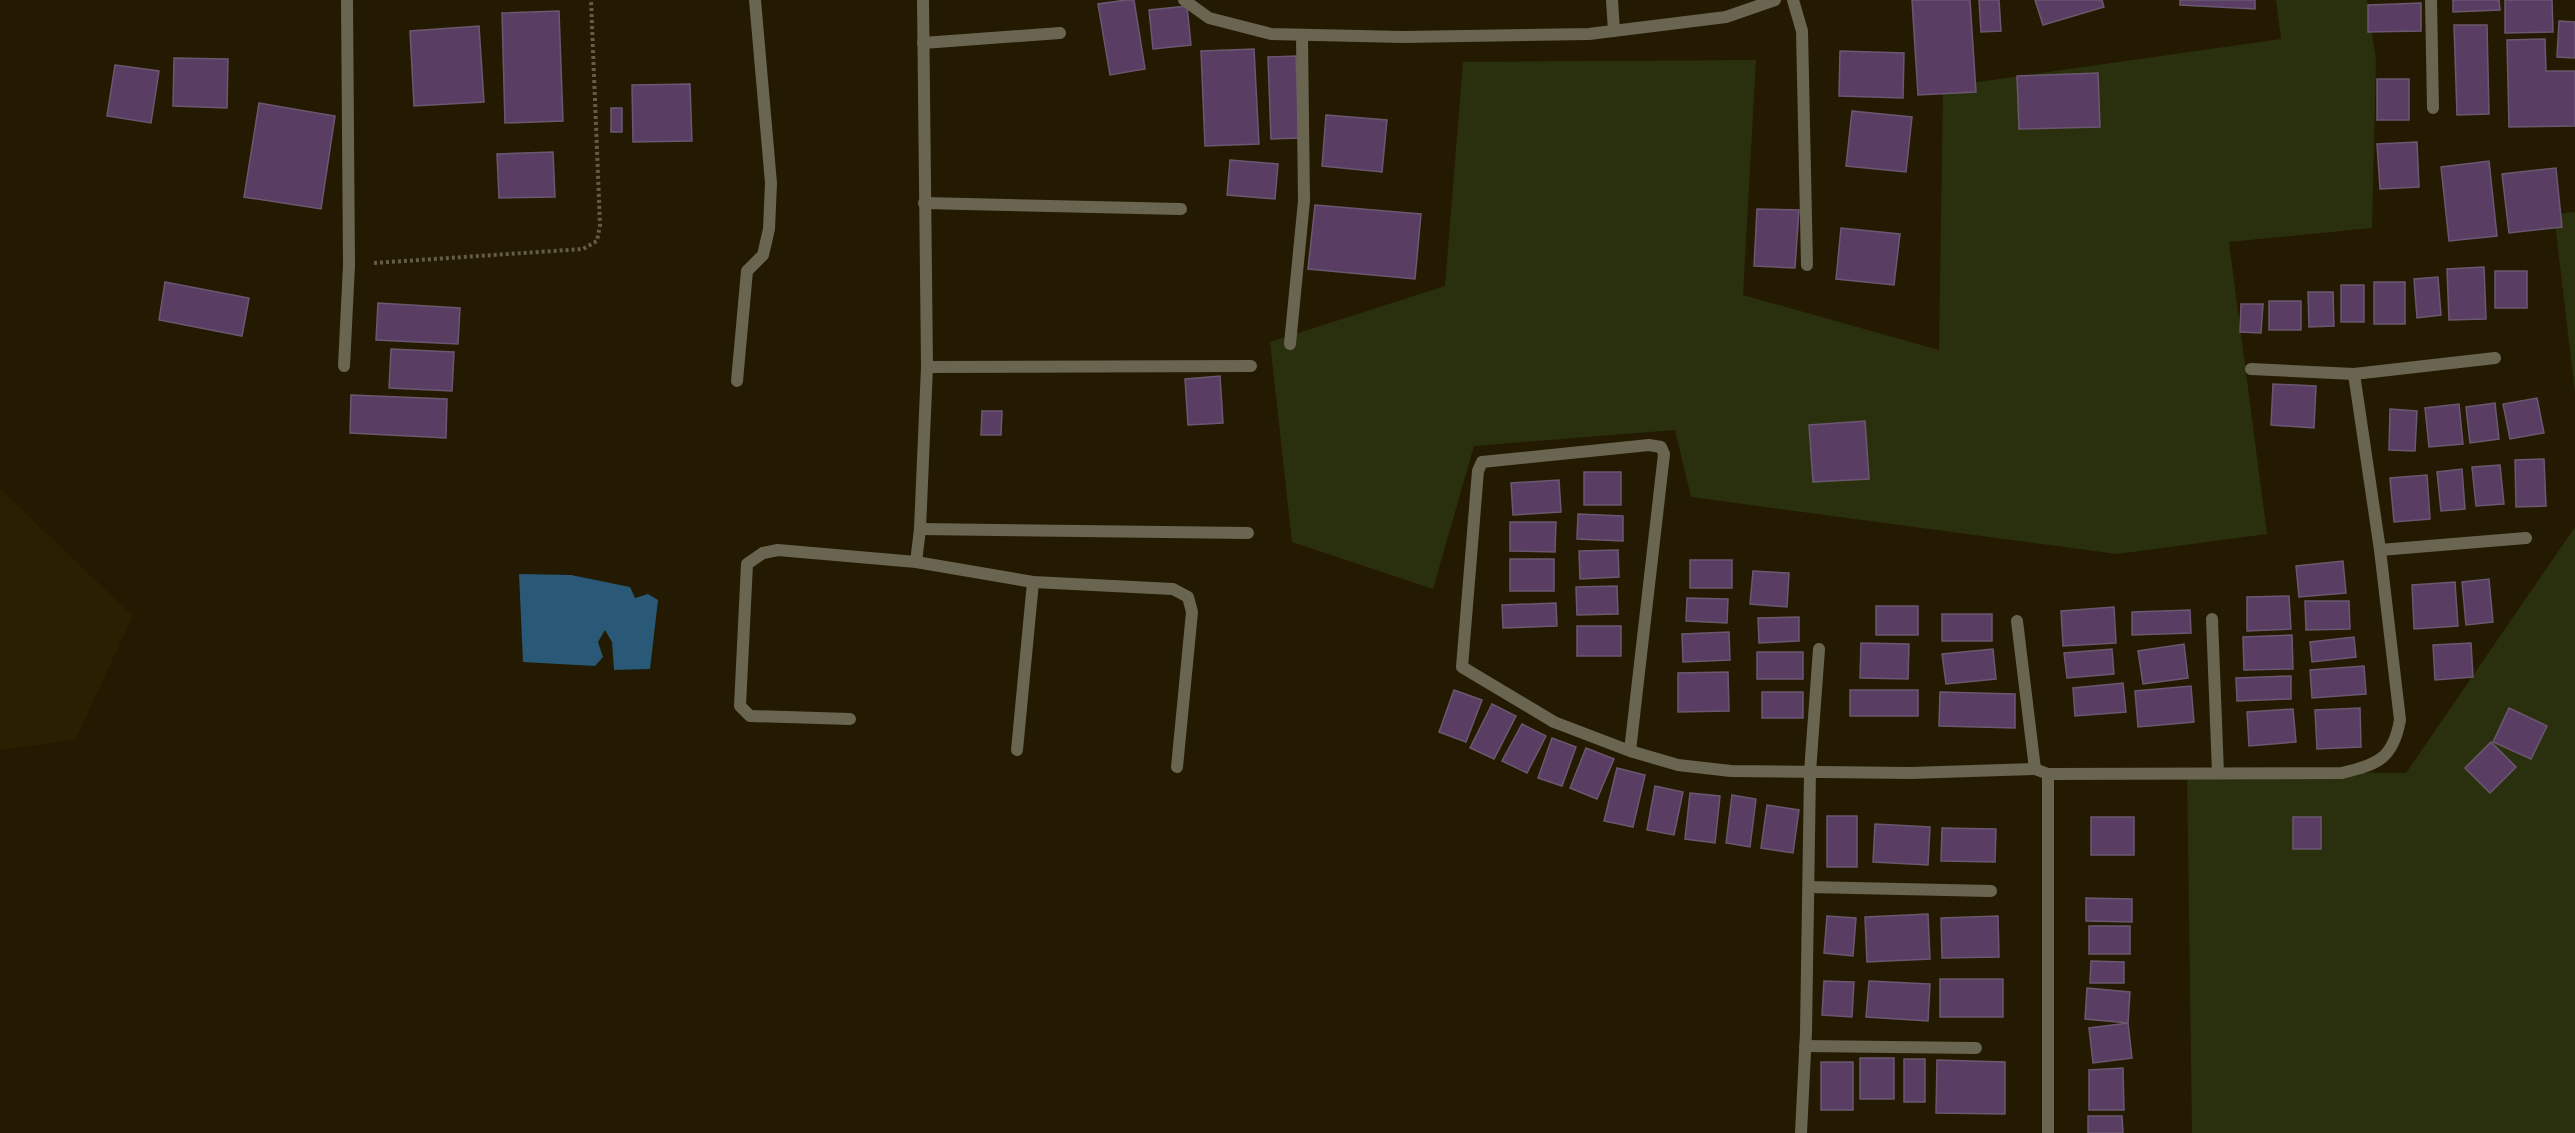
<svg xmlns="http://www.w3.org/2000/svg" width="2575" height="1133" font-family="'Fira Sans',sans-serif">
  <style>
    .built { fill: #2a1f00 }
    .green { fill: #2a300d }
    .water { fill: #295976 }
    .building { fill: #5a3d63; stroke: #6a5870; stroke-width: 1.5 }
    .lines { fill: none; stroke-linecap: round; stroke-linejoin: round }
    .path { stroke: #645c46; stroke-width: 4; stroke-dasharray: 3 3; stroke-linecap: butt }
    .street { stroke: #696550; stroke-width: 12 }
  </style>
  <rect width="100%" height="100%" fill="#231a01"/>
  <path class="built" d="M0,489L133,616L75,740L0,750Z"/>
  <g class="green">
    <path d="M2276,0H2367L2376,60L2372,228L2229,242L2267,534L2117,554L1691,497L1675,430L1474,446L1433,589L1292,542L1270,342L1445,286L1463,62L1756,60L1743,295L1939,350L1943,87L2281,39Z"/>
    <path d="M2575,212V393L2554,214Z"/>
    <path d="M2575,527V1133H2192L2187,771L2406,773Z"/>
  </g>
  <path class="water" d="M519,574L571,575L630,587L635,598L648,594L658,600L650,669L614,670L612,642L605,630L598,642L603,657L595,666L523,662Z"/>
  <g class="building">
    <path d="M1126,0H1134L1145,69L1110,75L1098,4Z"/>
    <path d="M1912,0H1970L1976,92L1918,95Z"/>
    <path d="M1979,0H1999L2001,31L1981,32Z"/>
    <path d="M2035,0H2102L2104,7L2043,25Z"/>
    <path d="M2180,0H2255V9L2180,5Z"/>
    <path d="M2453,0H2499L2500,10L2453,12Z"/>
    <path d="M2505,0H2552L2553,32L2505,33Z"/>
    <path d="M2421,3V31L2368,32V5Z"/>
    <path d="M1187,6L1191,45L1153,49L1149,10Z"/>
    <path d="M559,11L563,121L505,123L502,13Z"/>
    <path d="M2559,21L2575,22V58L2557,57Z"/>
    <path d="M2454,25H2487L2489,114L2457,115Z"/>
    <path d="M479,26L484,102L414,106L410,31Z"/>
    <path d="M2545,39L2546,71H2575V126L2509,127L2507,40Z"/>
    <path d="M1254,49L1259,144L1205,146L1201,51Z"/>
    <path d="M1840,51L1904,53L1903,98L1839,96Z"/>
    <path d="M1296,56L1299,138L1271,139L1268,57Z"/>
    <path d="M174,58L228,59L227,108L173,106Z"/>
    <path d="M115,65L159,71L151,123L107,116Z"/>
    <path d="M2098,73L2100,127L2019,129L2017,76Z"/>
    <rect x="2377" y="79" width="32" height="41"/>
    <path d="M690,84L692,141L633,142L632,85Z"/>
    <path d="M259,103L335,116L321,209L244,197Z"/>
    <rect x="611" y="108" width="11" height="24"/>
    <path d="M1852,111L1912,117L1906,172L1846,166Z"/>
    <path d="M1326,115L1387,120L1382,172L1322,166Z"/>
    <path d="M2417,142L2419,187L2380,189L2377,144Z"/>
    <path d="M553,152L555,197L499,198L497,154Z"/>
    <path d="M1230,160L1278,164L1275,199L1227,195Z"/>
    <path d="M2489,161L2497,236L2449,241L2441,167Z"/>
    <path d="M2556,168L2562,227L2509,233L2502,174Z"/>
    <path d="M1315,205L1421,214L1415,279L1308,269Z"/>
    <path d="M1757,209L1799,210L1795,268L1754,266Z"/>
    <path d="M1841,228L1900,234L1894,285L1836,279Z"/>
    <path d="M2484,267L2486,319L2449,320L2447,269Z"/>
    <rect x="2495" y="271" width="32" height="37"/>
    <path d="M2438,277L2441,315L2417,318L2414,279Z"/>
    <path d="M165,282L249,298L242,336L159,320Z"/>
    <rect x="2374" y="282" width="31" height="42"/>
    <rect x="2341" y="285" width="23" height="37"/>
    <path d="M2308,292H2333L2334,326L2309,327Z"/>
    <rect x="2269" y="301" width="32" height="29"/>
    <path d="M378,303L460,308L458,344L376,340Z"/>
    <path d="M2241,304H2263L2261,333L2240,332Z"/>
    <path d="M391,349L454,352L452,391L389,388Z"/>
    <path d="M1220,376L1223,423L1188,425L1185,379Z"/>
    <path d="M2273,384L2316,386L2314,428L2271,425Z"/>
    <path d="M351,395L447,399L446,438L350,433Z"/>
    <path d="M2537,398L2544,433L2510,439L2503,404Z"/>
    <path d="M2495,403L2499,439L2470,443L2466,407Z"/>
    <path d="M2459,404L2463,444L2429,447L2425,408Z"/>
    <path d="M2390,409L2417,411L2415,451L2389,450Z"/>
    <path d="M982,411H1002L1001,435H981Z"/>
    <path d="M1865,421L1869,479L1813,482L1809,425Z"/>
    <path d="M2544,459L2546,506L2516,507L2515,460Z"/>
    <path d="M2500,465L2504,504L2476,506L2472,467Z"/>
    <path d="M2462,469L2465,509L2441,511L2437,472Z"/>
    <rect x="1584" y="472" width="37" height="33"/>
    <path d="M2427,475L2430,519L2394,522L2390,478Z"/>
    <path d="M1559,480L1561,512L1513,515L1511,483Z"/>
    <path d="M1578,514L1623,516V541L1577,539Z"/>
    <path d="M1510,522H1556L1555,552L1510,551Z"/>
    <path d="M1618,550L1619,577L1580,579L1579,551Z"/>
    <rect x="1510" y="559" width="44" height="32"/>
    <rect x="1690" y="560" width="42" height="28"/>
    <path d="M2343,561L2346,593L2299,597L2296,566Z"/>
    <path d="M1753,571L1789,573L1787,607L1750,604Z"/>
    <path d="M2489,579L2493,622L2466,625L2462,582Z"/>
    <path d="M2455,582L2458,626L2414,629L2412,585Z"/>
    <path d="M1617,586L1618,614L1577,615L1576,587Z"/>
    <path d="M2289,596L2291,629L2247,631V597Z"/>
    <path d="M1687,598L1728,599L1727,623L1686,621Z"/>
    <path d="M2305,601H2349L2350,629L2306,630Z"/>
    <path d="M1556,603L1557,626L1503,628L1502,605Z"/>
    <rect x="1876" y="606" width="42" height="29"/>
    <path d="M2114,607L2116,643L2063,646L2061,611Z"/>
    <path d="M2190,610L2191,633L2132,635V612Z"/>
    <rect x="1942" y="614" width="50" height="27"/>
    <path d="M1799,617V641L1759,643L1758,618Z"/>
    <rect x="1577" y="626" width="44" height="30"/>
    <path d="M1729,632L1730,660L1683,662L1682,634Z"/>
    <path d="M2292,635L2293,669L2244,670L2243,637Z"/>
    <path d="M2354,637L2356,657L2312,662L2310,642Z"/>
    <path d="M1861,643L1909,644L1908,679L1860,678Z"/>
    <path d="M2471,643L2473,677L2435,680L2433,645Z"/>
    <path d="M2184,644L2188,678L2143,684L2138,651Z"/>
    <path d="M1993,649L1996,679L1946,684L1942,654Z"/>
    <path d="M2112,649L2114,674L2067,678L2064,653Z"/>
    <rect x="1757" y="652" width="46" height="27"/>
    <path d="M2364,666L2366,694L2312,698L2310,670Z"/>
    <path d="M1728,672L1729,711L1678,712V673Z"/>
    <path d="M2291,676V699L2237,701L2236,678Z"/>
    <path d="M2123,683L2126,712L2075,716L2073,688Z"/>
    <path d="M2191,686L2194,722L2138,727L2135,691Z"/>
    <path d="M1454,690L1482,700L1466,742L1439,732Z"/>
    <rect x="1850" y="690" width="68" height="26"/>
    <rect x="1762" y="692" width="41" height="26"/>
    <path d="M1940,692L2015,694V728L1939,726Z"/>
    <path d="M1492,704L1516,716L1494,759L1470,748Z"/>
    <path d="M2360,708L2361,747L2317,749L2315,710Z"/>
    <path d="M2509,708L2547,726L2531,759L2493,742Z"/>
    <path d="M2293,709L2296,742L2249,746L2247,712Z"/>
    <path d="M1522,724L1546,736L1527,773L1502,761Z"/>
    <path d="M1552,738L1576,747L1562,786L1538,778Z"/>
    <path d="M2491,742L2516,767L2490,793L2465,768Z"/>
    <path d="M1586,748L1614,759L1597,799L1570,788Z"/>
    <path d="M1617,768L1645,775L1633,827L1604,821Z"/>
    <path d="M1655,786L1683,792L1674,835L1647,830Z"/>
    <path d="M1690,793L1720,796L1715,843L1685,839Z"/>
    <path d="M1732,795L1756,799L1750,847L1726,843Z"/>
    <path d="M1767,805L1799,810L1793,853L1761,848Z"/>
    <rect x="1827" y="816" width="30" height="51"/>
    <rect x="2091" y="817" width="43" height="38"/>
    <rect x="2293" y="817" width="28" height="32"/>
    <path d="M1875,824L1930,827L1928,865L1873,862Z"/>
    <path d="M1942,828L1996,829L1995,862L1941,861Z"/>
    <path d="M2086,898L2132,899V922L2086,921Z"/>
    <path d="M1928,914L1930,959L1867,962L1865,917Z"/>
    <path d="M1827,916L1856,918L1853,956L1824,953Z"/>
    <path d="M1998,916L1999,957L1942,958L1941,918Z"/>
    <rect x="2089" y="926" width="41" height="28"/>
    <path d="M2091,961L2124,962V983H2090Z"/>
    <rect x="1940" y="979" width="63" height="38"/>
    <path d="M1824,981L1854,982L1852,1017L1822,1015Z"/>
    <path d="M1869,981L1930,984L1928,1021L1866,1017Z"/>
    <path d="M2087,988L2130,992L2128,1023L2085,1019Z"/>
    <path d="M2128,1023L2132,1058L2093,1063L2089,1028Z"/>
    <rect x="1860" y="1058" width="34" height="41"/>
    <rect x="1904" y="1059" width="21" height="43"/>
    <path d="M1937,1060L2005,1062V1114L1936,1113Z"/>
    <rect x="1821" y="1062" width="32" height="48"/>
    <path d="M2123,1068L2124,1110H2089V1070Z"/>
    <path d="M2088,1116H2122L2123,1133H2088Z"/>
  </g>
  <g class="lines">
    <path class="path" d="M374,263L583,249L597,241L600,225L591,0"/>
    <g class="street">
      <path d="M923,0L927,367L920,529L916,562L1033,582L1173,589L1188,597L1192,612L1177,767"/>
      <path d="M1184,0L1209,18L1271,34L1403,37L1589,34L1726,17L1775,0"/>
      <path d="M1612,0L1614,31"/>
      <path d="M1793,0L1802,31L1807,265"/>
      <path d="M2431,0L2433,108"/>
      <path d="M923,43L1060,33"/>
      <path d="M924,203L1181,209"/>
      <path d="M1290,344L1304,201L1302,36"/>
      <path d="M344,366L349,265L347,0"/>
      <path d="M927,367L1251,366"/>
      <path d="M2251,369L2354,374"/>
      <path d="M737,381L747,271L763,255L769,229L771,183L755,0"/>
      <path d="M920,529L1248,533"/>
      <path d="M2380,550L2526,538"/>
      <path d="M2212,619L2218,773"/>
      <path d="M2017,621L2035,769"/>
      <path d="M850,719L750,716L740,706L747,564L763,553L778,550L916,562"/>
      <path d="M1017,750L1033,582"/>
      <path d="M1630,751L1664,454L1661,447L1649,445L1482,462L1478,471L1462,667L1554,722L1630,751L1678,765L1731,771L1910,773L2035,769L2048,774"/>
      <path d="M1809,887L1991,891"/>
      <path d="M1805,1046L1976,1048"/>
      <path d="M1801,1133L1806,1032L1810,772L1819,649"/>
      <path d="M2048,1133V774L2342,773C2378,764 2393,759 2400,720L2380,550L2354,374L2495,358"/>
    </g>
  </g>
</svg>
